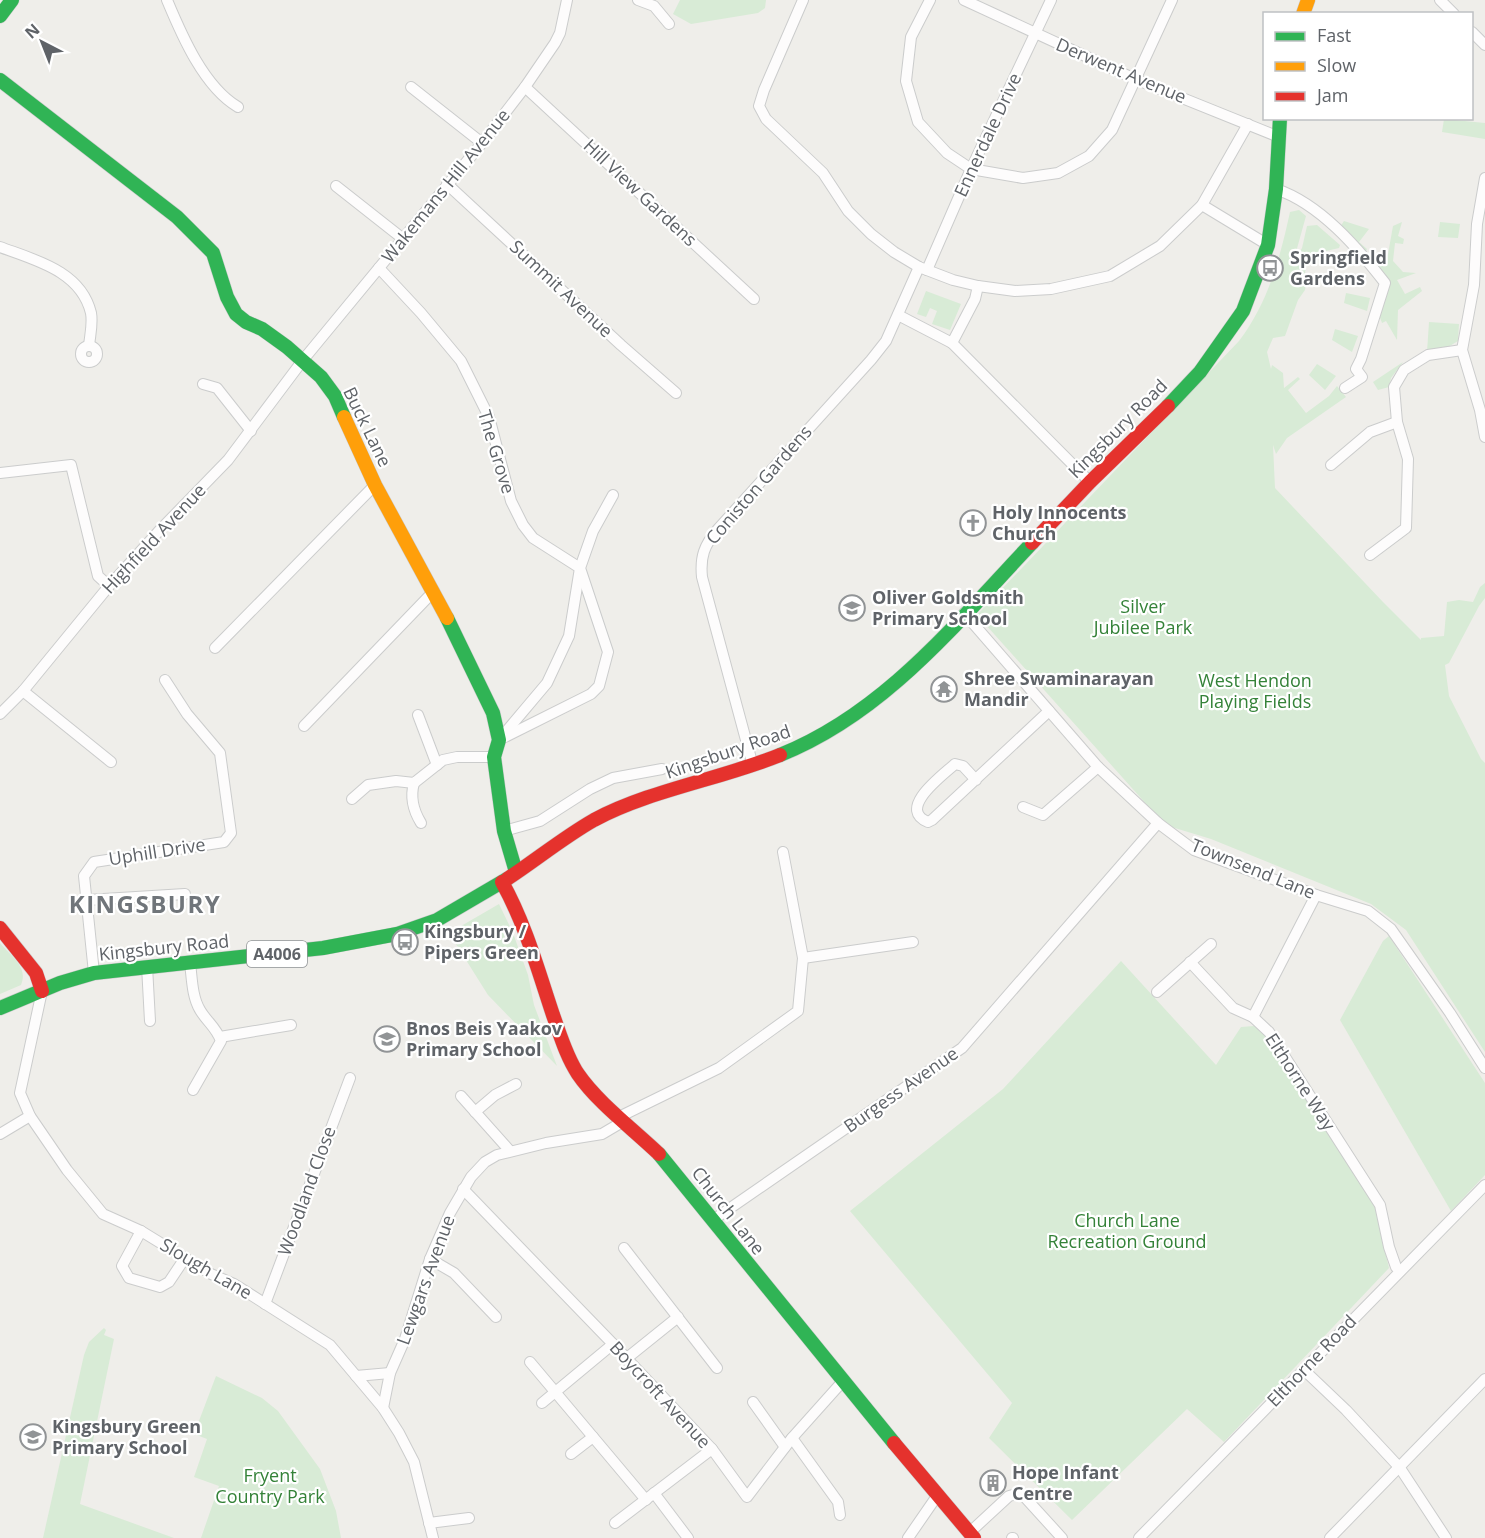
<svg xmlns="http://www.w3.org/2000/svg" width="1485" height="1538" font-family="'Open Sans',sans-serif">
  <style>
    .green { fill: #d8ebd6 }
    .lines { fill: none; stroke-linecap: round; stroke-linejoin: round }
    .street-casing { stroke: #cbcccc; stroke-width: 12 }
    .fast-casing { stroke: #cacacb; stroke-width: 15 }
    .slow-casing { stroke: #cacacb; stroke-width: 15 }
    .jam-casing { stroke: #cacacb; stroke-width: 15 }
    .street { stroke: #fdfcfc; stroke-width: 10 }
    .fast { stroke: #30b455; stroke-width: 14 }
    .slow { stroke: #ff9f0a; stroke-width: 14 }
    .jam { stroke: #e5322d; stroke-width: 14 }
    .labels { text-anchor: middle; stroke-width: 4.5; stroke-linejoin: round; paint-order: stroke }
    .shield { fill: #fff; stroke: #8f9295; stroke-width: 1.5 }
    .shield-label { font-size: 16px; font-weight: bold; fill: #5f6368 }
    .street-label { font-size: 18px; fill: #5f6368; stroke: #fff }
    .poi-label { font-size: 18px; font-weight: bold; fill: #5f6368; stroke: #fff; text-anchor: start }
    .park-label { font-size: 18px; fill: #348238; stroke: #fff }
    .district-label { font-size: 24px; font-weight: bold; letter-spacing: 1.5px; fill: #70757a; stroke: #fff }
  </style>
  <rect width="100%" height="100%" fill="#efeeea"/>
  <g class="green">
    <path d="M680,0H766L765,8L758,13L691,24L673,14Z"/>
    <path d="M1444,119L1485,123V139L1442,132Z"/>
    <path d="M1299,210L1306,216L1293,263L1302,248L1307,226L1317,225L1340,245L1339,248L1309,255L1305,272L1307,278L1305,290L1298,300L1285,336L1273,338L1267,352L1271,369L1272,365L1283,373L1284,388L1298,377L1300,379L1288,390L1306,413L1329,396L1337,386L1346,397L1287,438L1276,454L1273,445L1275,488L1383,602L1421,640V638L1444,636L1447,602L1459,600L1473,602L1480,587L1485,583V598L1479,606L1449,663L1445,665L1449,696L1481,759L1485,763V1052L1406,930L1371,904L1211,839L1165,825L977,615L1239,341C1268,303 1280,258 1290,212Z"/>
    <path d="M1344,221L1369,229L1359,242L1367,249L1365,253L1340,227Z"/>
    <path d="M1402,222L1398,236L1404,239L1403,244L1395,243L1393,261L1403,272L1416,273L1397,280L1405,294L1420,287L1422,291L1398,310L1397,340L1386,321L1382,323L1379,315L1390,280L1370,259L1373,254L1383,261L1388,254L1393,226Z"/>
    <path d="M1440,222L1460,224L1458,238L1438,237Z"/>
    <path d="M926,291L961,304L950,330L932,324L937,311L930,308L926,317L917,314Z"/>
    <path d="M1346,293L1370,298L1367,311L1344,303Z"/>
    <path d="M1429,322L1459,324L1458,341L1448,347L1427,352Z"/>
    <path d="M1335,329L1358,336L1352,352L1332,340Z"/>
    <path d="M1403,362L1391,378L1389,387L1378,390L1373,382Z"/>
    <path d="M1317,364L1336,376L1325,390L1309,375Z"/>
    <path d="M499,904L513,933L528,975L534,1005L557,1066L488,995L449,933Z"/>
    <path d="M1389,936L1485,1083V1175L1451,1211L1340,1020L1383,941Z"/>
    <path d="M0,943C11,956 29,968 21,985L0,994Z"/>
    <path d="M1121,961L1216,1065L1241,1027L1254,1026L1264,1032L1374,1203L1389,1268L1224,1442L1187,1409L1072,1520L989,1438L1012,1403L850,1211L1003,1089Z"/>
    <path d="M104,1328L106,1330L104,1335L114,1339L80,1504L174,1538H43L84,1355L89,1342Z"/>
    <path d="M216,1376L262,1398L278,1411L320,1469L336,1511L341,1538H201L219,1486L194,1477L207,1439L194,1434Z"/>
  </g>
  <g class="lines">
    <g class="street-casing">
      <g id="street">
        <path d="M167,0C182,36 204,87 238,107"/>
        <path d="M638,0L654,6L669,24"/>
        <path d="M803,0L764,90L759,106L766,119L823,173L848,211L871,234L894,252L919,267L953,280L978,286L1015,291L1051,289L1110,276L1160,246L1202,205L1248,124"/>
        <path d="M930,0L911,37L906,81L918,122L947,153L971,169L1023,178L1058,173L1089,156L1112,130L1172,0"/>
        <path d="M964,0L1135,79L1279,137"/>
        <path d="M1440,0L1454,14"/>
        <path d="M1472,32L1485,45"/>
        <path d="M411,87L482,143"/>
        <path d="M525,87L754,299"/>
        <path d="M1485,178L1477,224L1474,285L1462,350L1480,410L1485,437"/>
        <path d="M447,184L621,345L676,393"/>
        <path d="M336,186L402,238"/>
        <path d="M1276,189C1320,204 1357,247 1385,283L1361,359L1356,369L1362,377L1345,388"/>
        <path d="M1202,205L1268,245"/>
        <path d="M0,247C35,260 81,271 91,313C93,324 90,335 89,346"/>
        <path d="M379,268L421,313L461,361L489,417L511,501L523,525L533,538L580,568L569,636L547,683L499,740"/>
        <path d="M927,270L971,169L1051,0"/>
        <path d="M898,315L952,343L1090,482"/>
        <path d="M952,343L975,299L978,286"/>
        <circle cx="89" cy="354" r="8"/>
        <path d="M203,384L217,388L251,431"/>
        <path d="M1331,465L1370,432L1397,422"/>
        <path d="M0,473L71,465L98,576L109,586"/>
        <path d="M1370,555L1406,528L1408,459L1397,422L1394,387L1404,370L1428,355L1462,350"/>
        <path d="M964,613L1098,767L1158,823L1194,850L1316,895L1368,911L1391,929L1450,1013L1485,1068"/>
        <path d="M215,648L375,485"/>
        <path d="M23,691L111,762"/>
        <path d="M0,714L23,691L109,586L158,532L228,460L303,360L482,143L525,87L555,43L560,33L567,0"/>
        <path d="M418,715L437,765"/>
        <path d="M304,726L434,591"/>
        <path d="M505,737L591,694L599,686L608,652L580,568L593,531L613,495"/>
        <path d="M753,766L702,577C700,557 704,545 718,529L871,360L886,341L919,267"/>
        <path d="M976,780L963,766L955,764C943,775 896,809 928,822L932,820L1049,711"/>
        <path d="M414,783C410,797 413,810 421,823"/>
        <path d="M352,799L368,785L396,781L414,783L443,760L457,757H494"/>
        <path d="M1023,807L1043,815L1098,767"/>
        <path d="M504,831L540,821L590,789L613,778L662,769"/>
        <path d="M1316,895L1253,1017L1269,1032L1380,1205L1389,1247L1396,1267L1400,1271"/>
        <path d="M87,900L185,894"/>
        <path d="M803,958L913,942"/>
        <path d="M1190,962L1233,1008L1253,1017"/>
        <path d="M190,963C192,978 192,997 200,1010C207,1022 216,1027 221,1041L193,1090"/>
        <path d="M147,966L150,1021"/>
        <path d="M94,973L84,876L94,862L224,842L231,833L220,753L187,714L165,680"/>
        <path d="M42,991L20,1093L30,1116L67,1170L103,1214L141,1231L211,1274L234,1284L330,1345L383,1408L399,1433L414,1462L433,1538"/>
        <path d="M1157,992L1211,944"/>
        <path d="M220,1037L291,1025"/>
        <path d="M461,1096L510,1151"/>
        <path d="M475,1112L495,1095L516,1084"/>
        <path d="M619,1117L719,1068L798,1011L803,958L783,852"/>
        <path d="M0,1134L30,1116"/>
        <path d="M463,1189L613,1344L712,1449L747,1497L792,1438L843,1381"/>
        <path d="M713,1220L962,1048L1158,823"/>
        <path d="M141,1231L122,1266L129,1278L160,1287L169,1282L185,1258"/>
        <path d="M624,1248L717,1368"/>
        <path d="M430,1259L454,1273L496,1317"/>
        <path d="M265,1304L350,1078"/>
        <path d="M627,1358L678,1317"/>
        <path d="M530,1362L646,1500"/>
        <path d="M1304,1370L1346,1410L1400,1468L1446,1538"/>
        <path d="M356,1376L390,1373"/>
        <path d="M753,1402L785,1447"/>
        <path d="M542,1403L613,1344"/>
        <path d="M383,1408L390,1373L405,1339L430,1259L450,1213L471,1177L485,1162L497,1155L546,1143L602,1134L624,1121"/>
        <path d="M792,1438L838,1502L840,1515"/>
        <path d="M571,1454L593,1437"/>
        <path d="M654,1493L688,1538"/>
        <path d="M429,1523L469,1518"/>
        <path d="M615,1523L712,1449"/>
        <path d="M969,1533L1009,1496L1021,1493L1062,1538"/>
        <path d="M908,1538L937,1496"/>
        <path d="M1012,1538H1013"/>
        <path d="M1139,1538L1485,1185"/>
        <path d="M1330,1538L1485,1379"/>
      </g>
    </g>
    <g class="fast-casing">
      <g id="fast">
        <path d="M0,16L12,0"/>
        <path d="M0,80L177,217L213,253L227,297L236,314L246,322L262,329L287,347L321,377L335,396L344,417"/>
        <path d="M1168,406L1200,372L1243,311L1268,245L1276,189L1280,118"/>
        <path d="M447,618L493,713L499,740L494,757L504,831L516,872"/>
        <path d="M780,755C885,713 956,623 1032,543"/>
        <path d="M0,1008L60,983L94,973L323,948L397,934L437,920L507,879"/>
        <path d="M659,1154L894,1443"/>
      </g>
    </g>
    <g class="slow-casing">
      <g id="slow">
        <path d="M1303,14L1308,0"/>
        <path d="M344,417L375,485L447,618"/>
      </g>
    </g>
    <g class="jam-casing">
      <g id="jam">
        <path d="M1032,543L1090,482L1168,406"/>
        <path d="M507,879C536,860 564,837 594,820C650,790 721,779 780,755"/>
        <path d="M502,882C525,923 538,970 553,1015C560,1034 566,1056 578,1074C597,1102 634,1130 659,1154"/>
        <path d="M0,928L36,973L42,991"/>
        <path d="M894,1443L974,1538"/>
      </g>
    </g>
    <use href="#street" class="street"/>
    <use href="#fast" class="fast"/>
    <use href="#slow" class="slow"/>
    <use href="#jam" class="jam"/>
  </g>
  <defs>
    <g id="bus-ring" transform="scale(1.35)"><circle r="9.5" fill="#fff" stroke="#919496" stroke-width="1.5"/><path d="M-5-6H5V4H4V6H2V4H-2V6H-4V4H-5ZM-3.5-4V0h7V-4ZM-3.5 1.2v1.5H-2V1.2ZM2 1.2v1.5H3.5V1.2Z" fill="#919496"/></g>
    <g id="church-ring" transform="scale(1.35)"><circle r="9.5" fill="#fff" stroke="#919496" stroke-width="1.5"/><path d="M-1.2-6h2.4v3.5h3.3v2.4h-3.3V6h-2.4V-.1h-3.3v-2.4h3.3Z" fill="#919496"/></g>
    <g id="school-ring" transform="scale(1.35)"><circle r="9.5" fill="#fff" stroke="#919496" stroke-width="1.5"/><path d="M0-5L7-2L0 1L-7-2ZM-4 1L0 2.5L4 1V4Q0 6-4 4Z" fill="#919496"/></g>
    <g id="temple-ring" transform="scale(1.35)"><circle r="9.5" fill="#fff" stroke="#919496" stroke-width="1.5"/><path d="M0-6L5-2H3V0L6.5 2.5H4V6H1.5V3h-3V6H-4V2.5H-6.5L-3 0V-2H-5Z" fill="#919496"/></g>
    <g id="building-ring" transform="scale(1.35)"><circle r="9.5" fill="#fff" stroke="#919496" stroke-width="1.5"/><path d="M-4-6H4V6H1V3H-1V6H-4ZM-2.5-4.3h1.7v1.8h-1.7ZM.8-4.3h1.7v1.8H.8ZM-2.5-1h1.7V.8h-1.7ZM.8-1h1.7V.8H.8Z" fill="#919496"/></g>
  </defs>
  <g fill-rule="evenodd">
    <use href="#bus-ring" x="1270" y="268"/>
    <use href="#church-ring" x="973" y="523"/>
    <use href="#school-ring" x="852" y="608"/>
    <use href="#temple-ring" x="944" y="689"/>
    <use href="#bus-ring" x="405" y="942"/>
    <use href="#school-ring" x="387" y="1039"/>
    <use href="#school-ring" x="33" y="1437"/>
    <use href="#building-ring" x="993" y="1483"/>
  </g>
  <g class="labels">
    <rect class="shield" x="247" y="941" width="60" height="26" rx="4.5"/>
    <g class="shield-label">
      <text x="277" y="960">A4006</text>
    </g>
    <g class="street-label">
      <text transform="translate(1121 71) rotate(23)" y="6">Derwent Avenue</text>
      <text transform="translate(988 135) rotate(-65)" y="6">Ennerdale Drive</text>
      <text transform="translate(446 186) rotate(-51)" y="6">Wakemans Hill Avenue</text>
      <text transform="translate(640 193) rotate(43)" y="6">Hill View Gardens</text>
      <text transform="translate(561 289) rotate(43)" y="6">Summit Avenue</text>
      <text transform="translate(367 427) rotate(64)" y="6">Buck Lane</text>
      <text transform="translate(1118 429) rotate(-45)" y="6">Kingsbury Road</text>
      <text transform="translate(496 452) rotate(73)" y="6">The Grove</text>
      <text transform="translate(759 485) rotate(-49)" y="6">Coniston Gardens</text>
      <text transform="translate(154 539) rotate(-47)" y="6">Highfield Avenue</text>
      <text transform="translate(728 752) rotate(-19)" y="6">Kingsbury Road</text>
      <text transform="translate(157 852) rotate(-9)" y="6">Uphill Drive</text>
      <text transform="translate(1253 869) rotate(22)" y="6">Townsend Lane</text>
      <text transform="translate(164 948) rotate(-6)" y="6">Kingsbury Road</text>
      <text transform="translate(1300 1082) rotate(57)" y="6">Elthorne Way</text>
      <text transform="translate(901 1090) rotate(-35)" y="6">Burgess Avenue</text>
      <text transform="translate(307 1191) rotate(-70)" y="6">Woodland Close</text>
      <text transform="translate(728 1211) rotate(52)" y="6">Church Lane</text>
      <text transform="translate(206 1269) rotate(30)" y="6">Slough Lane</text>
      <text transform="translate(426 1280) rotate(-70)" y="6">Lewgars Avenue</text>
      <text transform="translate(1312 1361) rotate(-46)" y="6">Elthorne Road</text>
      <text transform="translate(660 1395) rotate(47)" y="6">Boycroft Avenue</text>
    </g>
    <g class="poi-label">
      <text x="1290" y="264">Springfield<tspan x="1290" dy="21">Gardens</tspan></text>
      <text x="992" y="519">Holy Innocents<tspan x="992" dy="21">Church</tspan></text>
      <text x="872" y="604">Oliver Goldsmith<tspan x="872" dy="21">Primary School</tspan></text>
      <text x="964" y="685">Shree Swaminarayan<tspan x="964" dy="21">Mandir</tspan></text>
      <text x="424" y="938">Kingsbury /<tspan x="424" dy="21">Pipers Green</tspan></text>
      <text x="406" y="1035">Bnos Beis Yaakov<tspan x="406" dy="21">Primary School</tspan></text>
      <text x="52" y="1433">Kingsbury Green<tspan x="52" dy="21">Primary School</tspan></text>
      <text x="1012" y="1479">Hope Infant<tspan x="1012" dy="21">Centre</tspan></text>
    </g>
    <g class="park-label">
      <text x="1143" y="613">Silver<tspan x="1143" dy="21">Jubilee Park</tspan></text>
      <text x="1255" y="687">West Hendon<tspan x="1255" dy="21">Playing Fields</tspan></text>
      <text x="1127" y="1227">Church Lane<tspan x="1127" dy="21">Recreation Ground</tspan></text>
      <text x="270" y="1482">Fryent<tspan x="270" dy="21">Country Park</tspan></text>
    </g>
    <g class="district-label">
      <text x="145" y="913">KINGSBURY</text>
    </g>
  </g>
  <rect x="1263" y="12" width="210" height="108" fill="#ffffff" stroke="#bfc1c3" stroke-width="1.5"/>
  <rect x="1275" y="32" width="30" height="9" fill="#30b455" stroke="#bfc1c3" stroke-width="1.5"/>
  <text x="1317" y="42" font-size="18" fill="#5f6368">Fast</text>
  <rect x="1275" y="62" width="30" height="9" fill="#ff9f0a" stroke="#bfc1c3" stroke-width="1.5"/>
  <text x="1317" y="72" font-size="18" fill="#5f6368">Slow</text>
  <rect x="1275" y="92" width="30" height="9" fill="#e5322d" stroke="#bfc1c3" stroke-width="1.5"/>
  <text x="1317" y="102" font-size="18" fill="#5f6368">Jam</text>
  <g transform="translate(42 42) rotate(318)" stroke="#ffffff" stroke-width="4.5" paint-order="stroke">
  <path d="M0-4.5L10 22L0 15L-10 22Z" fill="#5f6368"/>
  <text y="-9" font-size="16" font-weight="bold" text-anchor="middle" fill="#5f6368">N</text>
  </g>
</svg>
